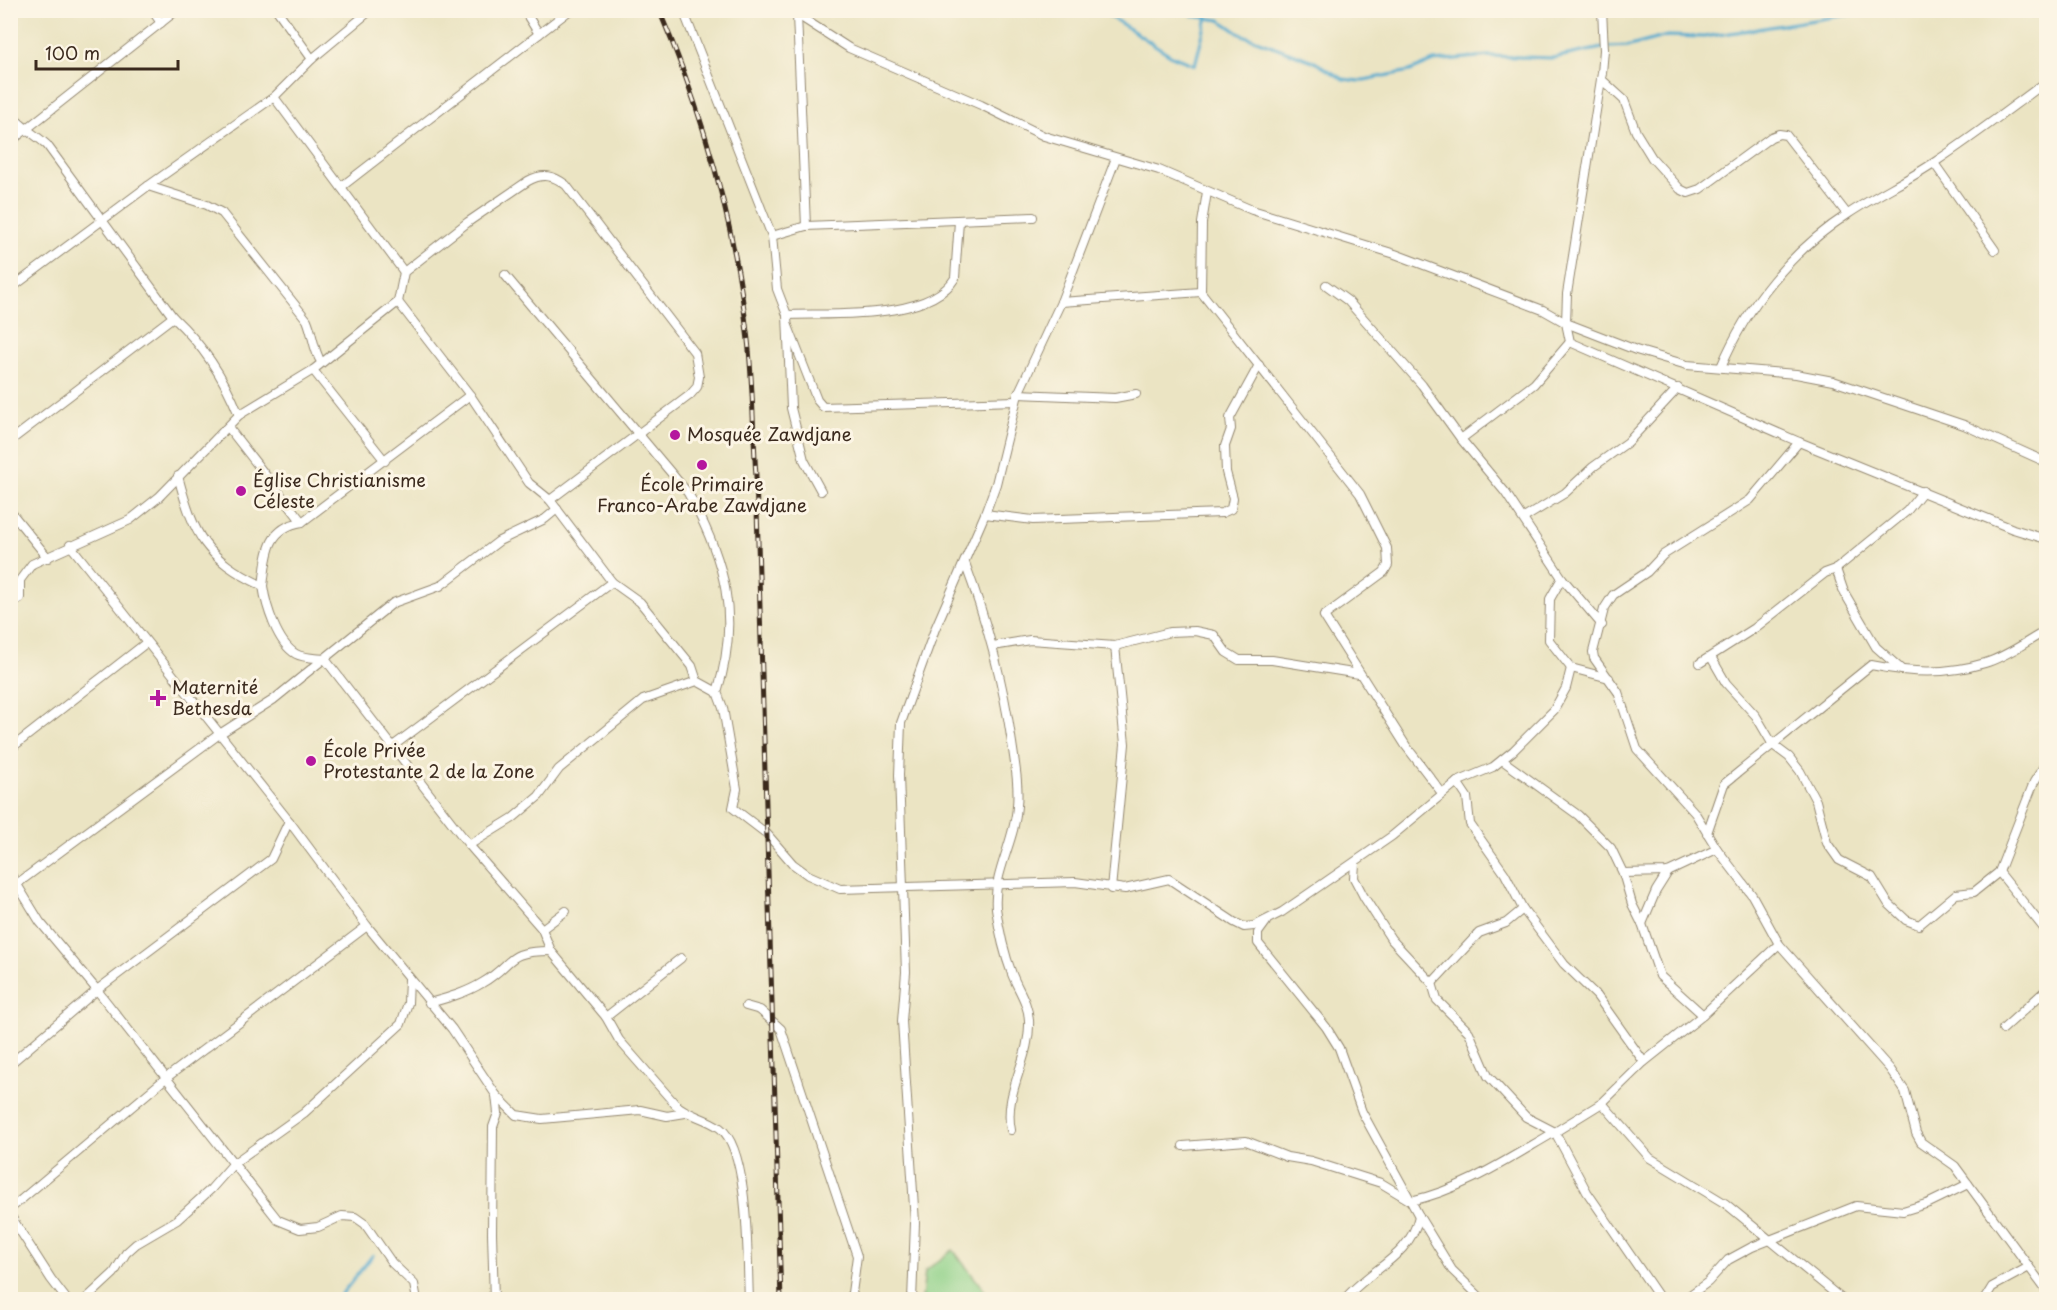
<svg xmlns="http://www.w3.org/2000/svg" width="2057" height="1310" font-family="'Playpen Sans',sans-serif">
  <style>
    .green { fill: #90d189; stroke: #667e54; stroke-width: 1.5 }
    .lines { fill: none; stroke-linecap: round; stroke-linejoin: round }
    .stream { stroke: #52aacf; stroke-width: 3 }
    .street-casing { stroke: #938770; stroke-width: 10 }
    .street { stroke: #fff; stroke-width: 8 }
    .rail-casing { stroke: #3b2a1e; stroke-width: 5 }
    .rail { stroke: #fcf5e5; stroke-width: 3; stroke-dasharray: 9; stroke-linecap: butt }
    .poi-dot { fill: #b5179e; stroke: #fcf5e5; stroke-width: 2 }
    .labels { text-anchor: middle; stroke-width: 6; stroke-linejoin: round; paint-order: stroke }
    .poi-label { font-size: 18px; fill: #3b2a1e; stroke: #fcf5e5; text-anchor: start }
  </style>
  <rect width="100%" height="100%" fill="#fcf5e5"/>
  <filter id="ink" filterUnits="userSpaceOnUse"><feTurbulence type="fractalNoise" baseFrequency=".0167" numOctaves="2"/><feDisplacementMap in="SourceGraphic" scale="12" xChannelSelector="R" yChannelSelector="G"/><feConvolveMatrix kernelMatrix="1 2 1 2 8 2 1 2 1" color-interpolation-filters="sRGB"/></filter>
  <filter id="wash" filterUnits="userSpaceOnUse"><feTurbulence type="fractalNoise" baseFrequency=".008" numOctaves="4" result="noise"/><feDisplacementMap in="SourceGraphic" scale="24" xChannelSelector="R" yChannelSelector="G"/><feGaussianBlur stdDeviation="1.35" result="paint"/><feColorMatrix in="noise" values="0 0 0 0 0 0 0 0 0 0 0 0 0 0 0 0 0 1.4 0 .05"/><feComposite in="paint" operator="in"/></filter>
  <g filter="url(#wash)">
    <rect width="100%" height="100%" fill="#ebe4c3"/>
    <path class="green" d="M953,1250L991,1299H922L925,1271Z"/>
    <g class="lines">
      <g class="stream">
        <path d="M1100,10L1172,56L1195,65L1207,17"/>
        <path d="M1190,10L1193,16L1220,20L1240,34L1313,61L1343,79L1359,81L1410,71L1434,61L1488,56L1553,58L1607,47L1630,46L1667,36L1704,37L1879,10"/>
        <path d="M337,1300L373,1255"/>
      </g>
    </g>
  </g>
  <g filter="url(#ink)">
    <g class="lines">
      <g class="street-casing">
        <g id="street">
          <path d="M152,10L161,23"/>
          <path d="M277,10L312,59"/>
          <path d="M524,10L539,34"/>
          <path d="M683,10L772,236L777,289L787,315L791,408L804,460L821,491"/>
          <path d="M790,10L849,48L981,105L1044,136L1159,170L1252,210L1395,254L1543,310L1566,323L1636,350L1687,365L1796,374L1833,381L1964,425L2046,462"/>
          <path d="M1602,10L1604,50L1602,73L1567,294L1566,323L1570,342L1799,442L2013,529L2046,539"/>
          <path d="M797,15L806,226"/>
          <path d="M1601,79L1624,100L1636,132L1652,158L1680,189L1688,193L1700,189L1771,137L1779,134L1786,135L1847,214"/>
          <path d="M274,97L404,272"/>
          <path d="M10,113C23,129 32,132 47,145L173,317C203,345 224,377 239,415"/>
          <path d="M10,142L177,10"/>
          <path d="M1934,163L1995,250"/>
          <path d="M148,186L207,205L222,213L307,320C313,334 313,349 321,362"/>
          <path d="M341,187L570,10"/>
          <path d="M1207,192L1202,223L1201,292L1360,494L1387,548L1388,565L1384,572L1324,616L1406,746L1442,793"/>
          <path d="M772,236L806,226L1033,217"/>
          <path d="M505,275L688,493C725,559 741,618 717,692"/>
          <path d="M1326,285L1348,301L1422,385L1461,439L1505,492L1562,578L1602,625"/>
          <path d="M10,289L148,186L274,97L312,59L371,10"/>
          <path d="M398,302L470,395L529,483L550,500L612,582L640,602L692,666L697,681L717,692L723,708L737,789L733,808L767,834L793,864L808,875L840,889L1075,882L1125,889L1169,879L1234,922L1244,927L1254,926L1282,912L1392,836L1457,782L1493,767L1513,751L1554,710L1566,688L1571,668"/>
          <path d="M1061,302L1201,292"/>
          <path d="M787,315C831,313 929,321 955,278L959,221"/>
          <path d="M788,326L817,400L823,407L1016,401"/>
          <path d="M1721,367C1747,305 1791,251 1848,214C1876,195 1907,181 1935,162C1973,137 2009,109 2046,82"/>
          <path d="M313,370L385,461"/>
          <path d="M1018,394L1115,398L1136,394"/>
          <path d="M228,427L302,522"/>
          <path d="M1461,439L1534,384L1570,342"/>
          <path d="M10,441L173,317"/>
          <path d="M1799,442L1750,500L1663,555L1647,572L1613,595L1604,609L1593,652L1594,658L1618,692L1637,749L1695,813L1717,849L1752,895L1779,944L1890,1069L1905,1091L1916,1133L1921,1142L1955,1166L2046,1290"/>
          <path d="M178,476C194,536 205,558 263,586C266,606 277,643 296,654C303,658 317,658 325,659L469,845L542,929L551,951L606,1017L619,1040L675,1104C688,1116 705,1117 720,1128C750,1150 747,1261 749,1300"/>
          <path d="M10,511L48,558"/>
          <path d="M985,514L1033,520L1222,513L1231,509L1233,498L1226,472L1225,446L1231,429L1230,418L1259,365"/>
          <path d="M1524,518L1565,493L1593,467L1628,442L1678,388"/>
          <path d="M70,545L289,821L367,926L452,1029L496,1095L498,1113L493,1127L492,1233L494,1300"/>
          <path d="M965,563C987,622 1003,681 1012,743C1015,764 1019,785 1017,806C1015,842 993,872 996,908C999,930 1004,953 1012,974C1018,990 1028,1002 1029,1020C1031,1059 1003,1092 1011,1130"/>
          <path d="M1836,569L1844,592L1876,647L1902,670"/>
          <path d="M1562,578L1550,599L1549,640L1571,668L1609,678"/>
          <path d="M263,586C267,556 266,528 302,522L470,395"/>
          <path d="M10,604L20,598V580L32,564L130,520L159,497L239,415L313,370L398,302L404,272L468,222L528,181C543,173 553,175 566,185L695,353L699,377L697,387L690,395L550,500"/>
          <path d="M993,646L1030,640L1115,646L1170,632L1195,631L1214,635L1226,652L1239,660H1272L1359,674"/>
          <path d="M1711,657L1726,683L1756,716L1773,745L1789,757L1800,771L1816,801L1827,843L1839,860L1872,877L1888,903L1906,920L1919,925L1956,894L1974,892L1999,872L2034,782L2046,763"/>
          <path d="M1700,663L1755,628L1825,573L1836,569L1907,511L1923,491"/>
          <path d="M393,746L612,582"/>
          <path d="M10,749L146,643"/>
          <path d="M1502,760L1578,815L1611,848L1623,873L1632,904L1642,924L1660,976L1703,1015L1644,1062L1602,1103L1555,1132L1587,1192L1661,1300"/>
          <path d="M1457,782L1467,797L1470,824L1505,874L1523,909L1564,964L1597,996L1644,1062"/>
          <path d="M1707,833L1724,784L1871,665C1911,673 1945,675 1985,663C2006,657 2027,641 2046,631"/>
          <path d="M469,845L513,818L539,796L559,769L643,700L697,681"/>
          <path d="M1355,864L1354,878L1364,897L1391,939L1432,983L1437,1000L1469,1032L1488,1076L1526,1117L1555,1132"/>
          <path d="M1999,872L2046,931"/>
          <path d="M10,873L40,922L97,990L278,1220L300,1229L318,1227L342,1216L355,1217L365,1224L392,1263L414,1284L417,1300"/>
          <path d="M1623,873L1668,872L1717,849"/>
          <path d="M1111,889L1125,744L1115,646"/>
          <path d="M10,894L18,883L218,735L273,700L393,603L440,586L499,541L545,519L557,509"/>
          <path d="M1266,922L1258,933V943L1326,1027L1339,1048L1362,1112L1419,1216L1452,1270L1483,1300"/>
          <path d="M1642,924L1656,891L1668,872"/>
          <path d="M542,929L566,911"/>
          <path d="M1432,983L1479,933L1506,923L1523,909"/>
          <path d="M429,1003C447,998 466,993 482,983C516,963 503,951 551,951"/>
          <path d="M746,1006L760,1010L781,1029L857,1256L852,1293L856,1300"/>
          <path d="M1703,1015L1779,944"/>
          <path d="M606,1017L681,958"/>
          <path d="M2003,1029L2046,990"/>
          <path d="M10,1064L97,990L271,859L289,821"/>
          <path d="M496,1095L516,1115L542,1119L640,1110L667,1116L685,1113"/>
          <path d="M1602,1103L1650,1158L1726,1204L1843,1300"/>
          <path d="M1183,1146L1246,1141L1287,1157L1311,1161L1381,1183L1411,1201C1464,1189 1508,1159 1555,1132"/>
          <path d="M10,1209L166,1078L367,926"/>
          <path d="M10,1215L51,1279L67,1300"/>
          <path d="M85,1300L114,1273L126,1253L136,1244L177,1220L211,1189L234,1163L304,1113L401,1024L408,1003L409,979"/>
          <path d="M912,1300L915,1223L902,1021L906,972L899,775L901,723L935,629L985,514L996,484L1018,394L1061,302L1116,158"/>
          <path d="M1344,1300C1370,1268 1410,1258 1419,1216"/>
          <path d="M1683,1300L1708,1282L1728,1260L1752,1247L1856,1206L1903,1211L1929,1203L1968,1184"/>
          <path d="M1984,1300L1992,1287L2029,1267"/>
        </g>
      </g>
      <use href="#street" class="street"/>
      <g class="rail-casing">
        <path id="rail" d="M659,10C704,115 735,226 748,340C753,385 753,431 756,476L781,1300"/>
      </g>
      <use href="#rail" class="rail"/>
    </g>
  </g>
  <g class="poi-dot">
    <circle cx="675" cy="435" r="6"/>
    <circle cx="702" cy="465" r="6"/>
    <circle cx="241" cy="491" r="6"/>
    <path d="M155 689h6v6h6v6h-6v6h-6v-6h-6v-6h6z"/>
    <circle cx="311" cy="761" r="6"/>
  </g>
  <g class="labels">
    <g class="poi-label">
      <text x="687" y="441">Mosquée Zawdjane</text>
      <text x="253" y="487">Église Christianisme<tspan x="253" dy="21">Céleste</tspan></text>
      <text x="702" y="491" text-anchor="middle">École Primaire<tspan x="702" dy="21">Franco-Arabe Zawdjane</tspan></text>
      <text x="172" y="694">Maternité<tspan x="172" dy="21">Bethesda</tspan></text>
      <text x="323" y="757">École Privée<tspan x="323" dy="21">Protestante 2 de la Zone</tspan></text>
    </g>
  </g>
  <rect width="2057" height="1310" fill="none" stroke="#fcf5e5" stroke-width="36"/>
  <path d="M36 60v9h142v-9" fill="none" stroke="#3b2a1e" stroke-width="3"/>
  <text x="45" y="60" font-size="18" fill="#3b2a1e" stroke="#fcf5e5" stroke-width="4.5" paint-order="stroke">100 m</text>
</svg>
